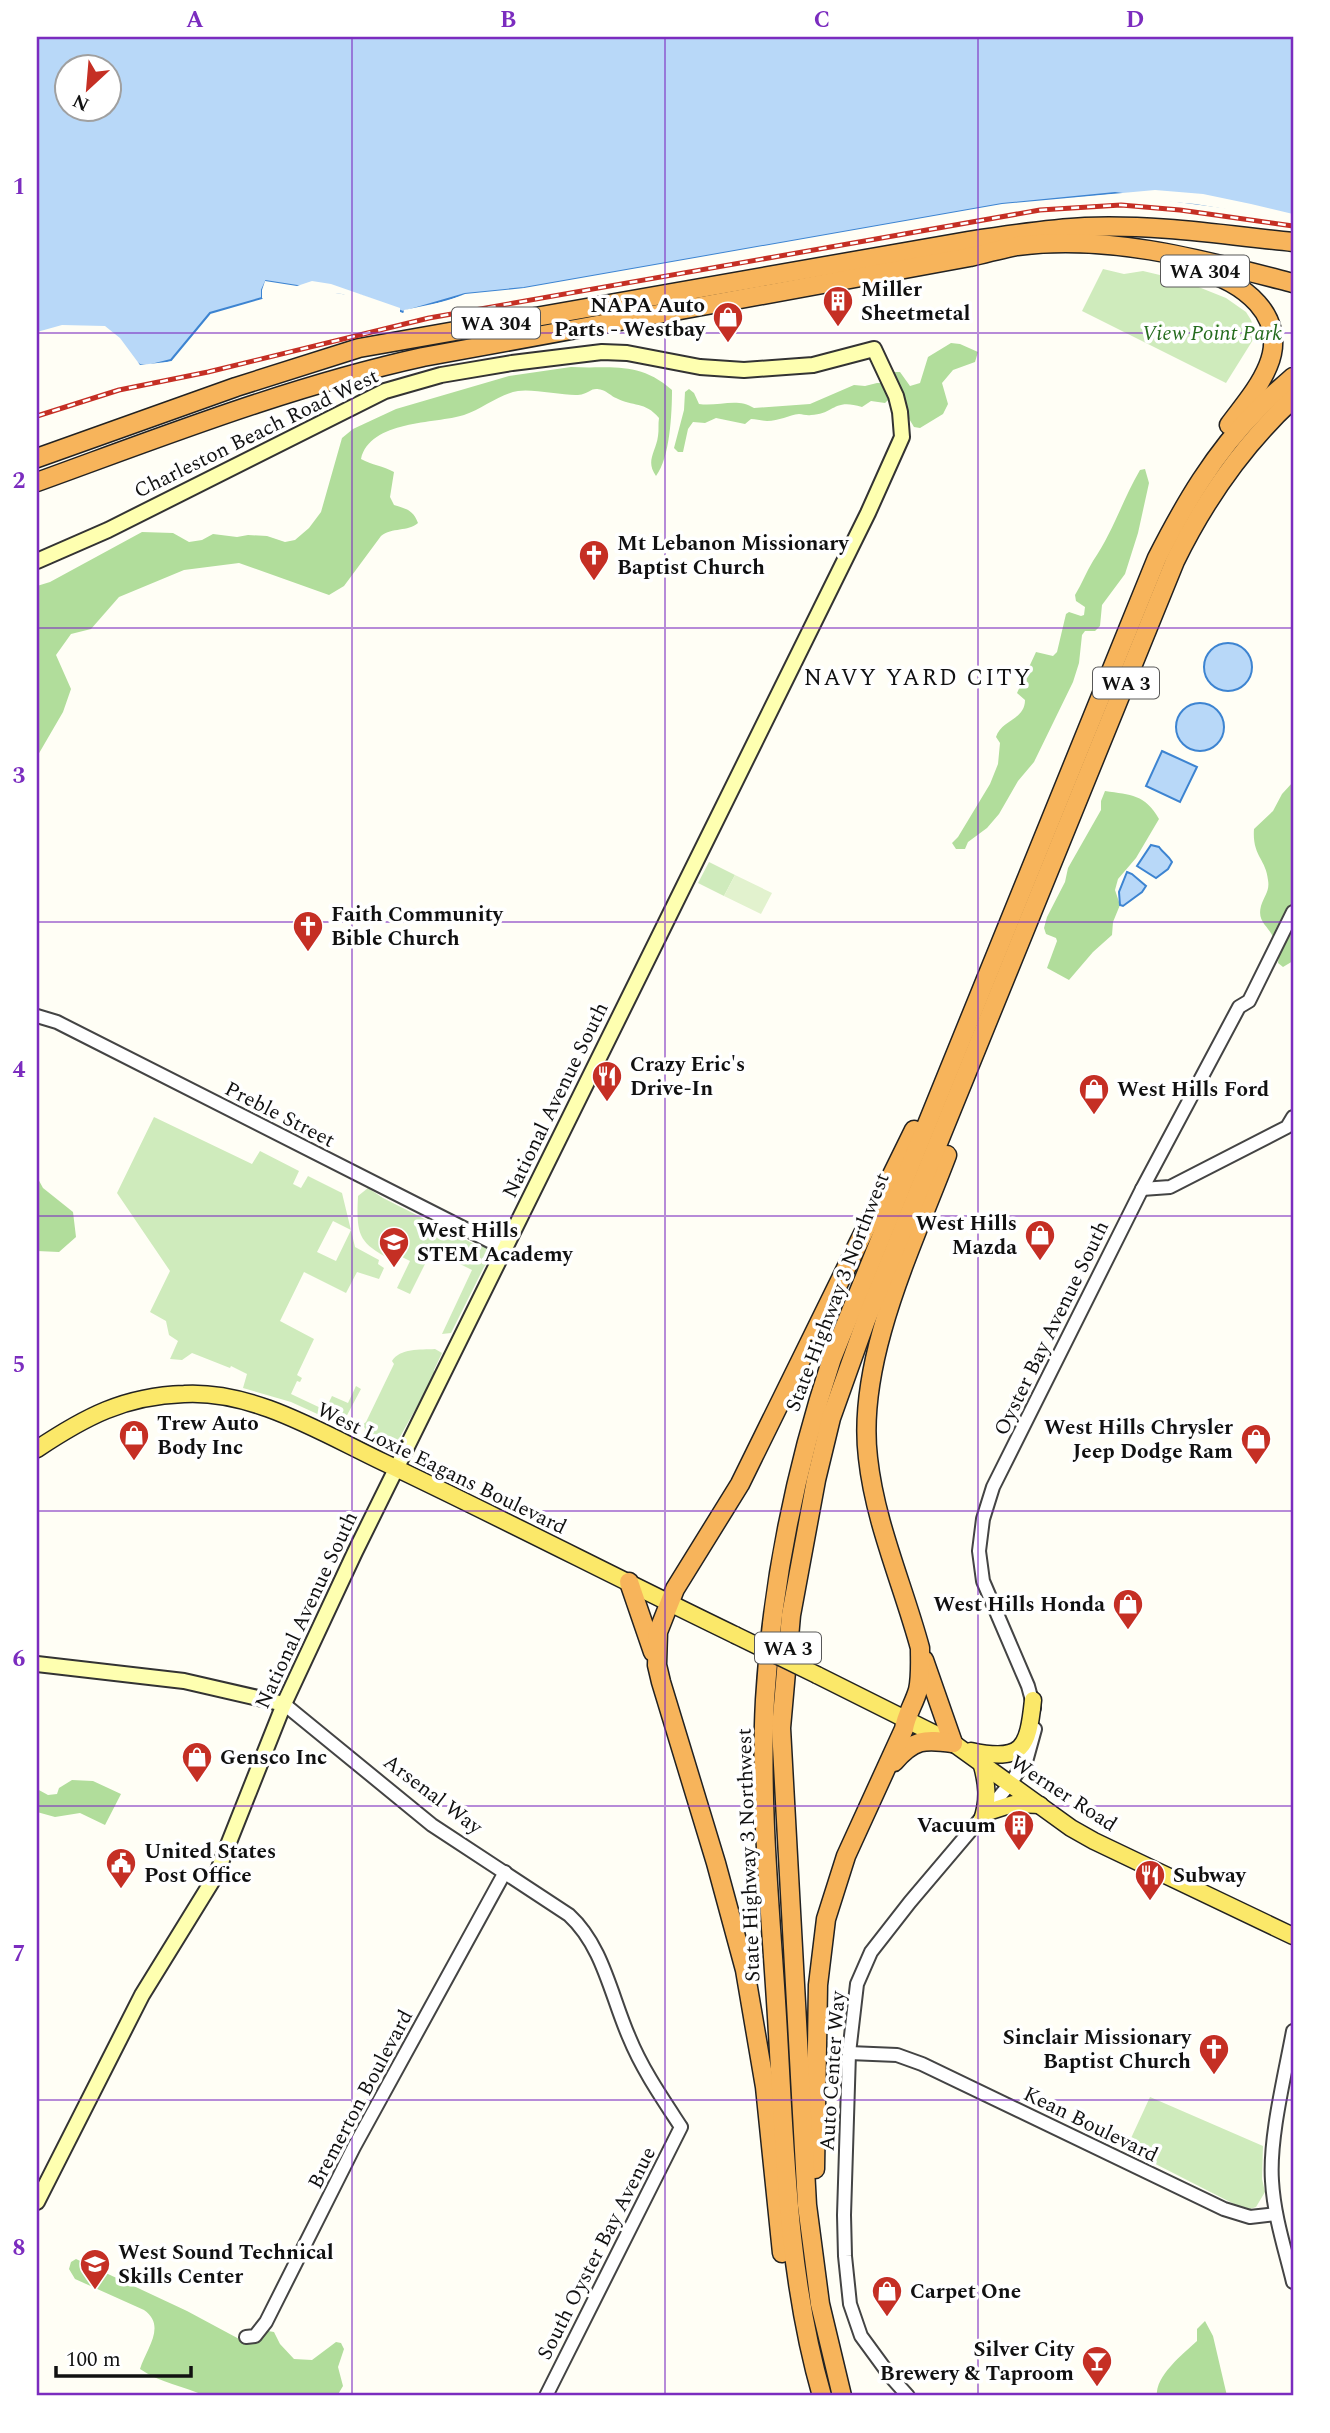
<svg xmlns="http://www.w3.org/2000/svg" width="1330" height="2433" font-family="Spectral,serif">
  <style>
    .green { fill: #cfebbc; fill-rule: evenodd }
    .forest { fill: #b1dd9b }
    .pitch { fill: #e2f2ce }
    .water { fill: #b8d8f8; stroke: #3d84d1; stroke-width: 2; fill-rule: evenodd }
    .pier { fill: #fffef5 }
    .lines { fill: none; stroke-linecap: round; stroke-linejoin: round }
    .tertiary-casing { stroke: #444; stroke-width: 16 }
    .secondary-casing { stroke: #333; stroke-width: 18 }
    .primary-casing { stroke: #222; stroke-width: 19 }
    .motorway-casing { stroke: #222; stroke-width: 21 }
    .tertiary { stroke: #fff; stroke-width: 12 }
    .secondary { stroke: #feffb0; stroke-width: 14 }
    .primary { stroke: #fbe869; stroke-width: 16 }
    .motorway { stroke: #f7b45b; stroke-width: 18 }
    .rail-casing { stroke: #c52f24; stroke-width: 5 }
    .rail { stroke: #fff; stroke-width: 2.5; stroke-dasharray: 8; stroke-linecap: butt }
    .primary-bridge-casing { stroke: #222; stroke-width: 19; stroke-linecap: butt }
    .primary-bridge { stroke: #fbe869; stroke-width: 16 }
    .grid { fill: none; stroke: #7b2cbf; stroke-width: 2; stroke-opacity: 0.55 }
    .labels { text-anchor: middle; stroke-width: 7; stroke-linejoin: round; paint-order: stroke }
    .shield { fill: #fff; stroke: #585858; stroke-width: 2 }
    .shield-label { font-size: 19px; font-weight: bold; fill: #111 }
    .poi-label { font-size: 21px; font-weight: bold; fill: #111; stroke: #fff; text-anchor: start }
    .park-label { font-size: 21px; font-style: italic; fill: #256c1e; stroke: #fff }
    .street-label { font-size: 21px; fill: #111; stroke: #fff }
    .neighbourhood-label { font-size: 23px; letter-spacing: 2px; fill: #111; stroke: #fff }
    .neatline { fill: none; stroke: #7b2cbf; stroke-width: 2.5 }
    .grid-label { font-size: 23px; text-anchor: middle; font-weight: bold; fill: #7b2cbf }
  </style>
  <rect width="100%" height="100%" fill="#fffef5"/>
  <g class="green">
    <path d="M1103,269L1124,274L1143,271L1181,280L1226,298L1246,312L1251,320L1256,335L1226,383L1082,311Z"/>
    <path d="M709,862L735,875L724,896L698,883Z"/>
    <path d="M154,1117L252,1164L260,1151L299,1171L293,1184L301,1188L308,1176L342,1193L355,1247L379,1260L378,1264L384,1268L379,1279L357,1272L346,1293L304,1272L280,1321L314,1339L297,1375L302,1378L300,1382L297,1381L291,1394L325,1410L332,1396L348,1403L356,1386L361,1389L345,1419L350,1422L346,1427L291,1402L243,1388L247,1374L231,1366L230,1368L192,1353L182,1360L170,1359L178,1341L169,1335L166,1321L150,1312L170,1271L117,1193ZM333,1221L351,1230L336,1261L317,1252Z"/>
    <path d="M368,1188L383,1198L476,1245L493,1249L494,1255L484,1267L451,1333L442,1334L472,1270L432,1250L410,1294L397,1288L410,1261L398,1255L394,1261C359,1243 356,1237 358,1196Z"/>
    <path d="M435,1349L442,1353L434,1370V1376L396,1444L384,1446L364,1436L365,1428L362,1425L366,1422L394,1364L392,1361C400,1348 420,1350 435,1349Z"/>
    <path d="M1150,2097L1263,2146L1262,2179L1265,2192L1256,2207L1250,2209L1238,2206L1126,2149Z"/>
  </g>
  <g class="forest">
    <path d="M951,343L960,344L978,352L975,362L953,370L942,383L948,404L943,414L920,428L914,427L908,417L893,372H900L910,386L920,383L928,357Z"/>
    <path d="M571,367C611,369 639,361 672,390C672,413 670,458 656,476C645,461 656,452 658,436C659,430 658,424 659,418C645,401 633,407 616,398C611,396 608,392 602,390C591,387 591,392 583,394C573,398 534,388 518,391C499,394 482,409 464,415C435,424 370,420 361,459C372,465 383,466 394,472L390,497L394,505C407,509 413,510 418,523C408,532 392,527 381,536L344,586L329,595L239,563L184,570L119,597L91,629L71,634L56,655L71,689L63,712L38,755L37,586L50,582L142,532L173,533L189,542L202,540L213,534L237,537L248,535L267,536L285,542L295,540L309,528L321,512L342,438L353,429L396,409L509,376Z"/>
    <path d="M877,383H882L890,398L885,403L871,401L862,407C833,398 835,414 811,415C807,416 803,414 799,414C789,415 779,421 767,421C762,421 757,419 751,419L745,424L716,418L705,423L693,422L688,429L683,452H678L674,448L684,410L685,392L689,389L694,393L699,404C718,407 737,397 754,408L810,404L854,385L865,386Z"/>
    <path d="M1145,469L1149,483L1138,533L1125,574L1102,605L1100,626L1095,631H1085L1082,635L1079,663L1073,682L1034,762L1018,781L999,814L987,828L968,842L965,849H956L952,843L958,837L990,784L998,764L1000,743L996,737C1001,720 1025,720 1025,700L1017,693L1036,652L1053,656L1057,652L1066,614L1069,612L1081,616L1084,615L1085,607L1076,601L1075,595C1082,584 1086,572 1093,561C1113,532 1122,501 1140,470Z"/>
    <path d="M1293,782V961L1283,967L1278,963L1279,955C1274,948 1276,942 1272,935C1267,925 1257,921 1261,906C1264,896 1270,891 1268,880C1266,859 1252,856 1254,829L1273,811L1282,794Z"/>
    <path d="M1105,791C1131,795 1145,794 1159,819L1136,858L1118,879L1115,890L1120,905L1113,922L1112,935L1093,952L1069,980L1047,968L1057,941L1056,938L1046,934L1044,928L1047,917L1065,882L1068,868L1101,810V801Z"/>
    <path d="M37,1177L43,1188L73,1212L76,1237L59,1252L37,1251Z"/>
    <path d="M72,1780L93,1781L121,1794L105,1825L80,1813L55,1817L37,1812V1789L48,1795L57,1794L59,1788Z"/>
    <path d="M76,2259L187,2311L241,2340L258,2338L268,2331L274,2332L280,2344L294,2359L312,2360L336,2342L341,2343L344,2349L338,2367L343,2386L337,2396H205C184,2386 160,2383 140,2369C146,2349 167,2326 144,2310L75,2279L69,2269L71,2262Z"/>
    <path d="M1205,2321L1213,2336L1227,2396H1157C1155,2376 1183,2354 1197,2341V2329Z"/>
  </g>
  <path class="pitch" d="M735,875L772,893L761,914L724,896Z"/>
  <g class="water">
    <path d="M37,37H1293V216L1115,193L1002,204L524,288L465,294L403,312L361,296L266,281L262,290V298L210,313L171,360L147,366L140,365L117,350L37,352ZM66,66H108V108H66Z"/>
    <circle cx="1228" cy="667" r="24"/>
    <circle cx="1200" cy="727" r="24"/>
    <path d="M1162,751L1197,767L1180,802L1146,786Z"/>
    <path d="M1151,845L1159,847C1163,853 1168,855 1172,862L1168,869L1156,878L1137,866Z"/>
    <path d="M1127,872L1132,874L1146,886L1142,892L1123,906L1120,905L1119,892Z"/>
  </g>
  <g class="pier">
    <path d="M1155,190L1203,194L1251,204L1293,214V220L1195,204L1115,197L1002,207L525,291L465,298L403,315L404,310L447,301L465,294L524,288L1002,204Z"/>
    <path d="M265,281L297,286L312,281L331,284L400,308V314L342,294L297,290L271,285L268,284L264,300L262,298V290Z"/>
    <path d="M62,325L105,326L120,338L140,365L175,361L172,364L147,369L138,368L116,354L104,352L37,356V332Z"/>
  </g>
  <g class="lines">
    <g class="tertiary-casing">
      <g id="tertiary">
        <path d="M37,1016L57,1022L505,1249"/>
        <path d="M1142,1189L1170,1187L1287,1127L1293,1117"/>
        <path d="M284,1704L432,1825L569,1915C603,1946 611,1996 629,2037C642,2069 662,2098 681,2127L546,2396"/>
        <path d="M1034,1708L1028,1686L983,1581L979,1551L983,1519L993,1487L1142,1189L1239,1007L1249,1001L1293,912"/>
        <path d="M1293,2031C1285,2075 1269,2138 1272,2181C1274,2216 1285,2249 1293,2282"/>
        <path d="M849,2053L897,2055L922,2064L1224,2209L1250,2217L1276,2214"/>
        <path d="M246,2337L255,2336L266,2322L354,2147L505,1872"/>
        <path d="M908,2396L891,2377L861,2336L850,2304L845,2256L844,2215L849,2053L857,1984L871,1952L910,1902L1010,1784L1027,1758L1035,1729"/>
      </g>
    </g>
    <g class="secondary-casing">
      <g id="secondary">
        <path d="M37,561L108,530L385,391L441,375L512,363L602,352L627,353L700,367L744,370L813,365L874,349L896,396L900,412L902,437L868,513L355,1552L284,1704L216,1875L142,1995L37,2202"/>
        <path d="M37,1664L184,1681L284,1704"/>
      </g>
    </g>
    <g class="primary-casing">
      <g id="primary">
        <path d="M37,1449C85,1417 124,1396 184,1394C253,1390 322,1433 383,1462C501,1518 617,1578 735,1635"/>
        <path d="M817,1675L953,1743L1071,1828L1094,1841L1293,1936"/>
        <path d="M971,1751C1023,1762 1028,1748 1033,1700"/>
        <path d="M981,1762C987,1783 989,1799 982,1820"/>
        <path d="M988,1812L1013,1804L1040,1805"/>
      </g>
    </g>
    <g class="motorway-casing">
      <g id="motorway">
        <path d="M1199,270C1242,281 1289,316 1268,366C1259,388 1243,406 1229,425"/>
        <path d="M37,458L236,387L359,348L968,241C1007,235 1046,229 1085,227C1155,224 1224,235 1293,242"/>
        <path d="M37,482C164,436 291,386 423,357L970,257C986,253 1002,249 1017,246C1111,234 1204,260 1293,283"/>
        <path d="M629,1582L653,1652"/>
        <path d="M924,1660L953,1743"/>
        <path d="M894,1762C914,1739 924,1739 953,1743"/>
        <path d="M815,2169L818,1985L826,1919L846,1856L904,1729C906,1715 914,1704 918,1690C921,1677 920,1662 920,1648C903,1585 875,1523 868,1458C856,1360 913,1245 947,1155"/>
        <path d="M782,2253L765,2087L745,1970L716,1863L661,1682L657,1665L658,1632L675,1589L740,1484L914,1130"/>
        <path d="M822,2396C788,2278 785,2156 778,2034C772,1924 759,1811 765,1700C772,1583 795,1470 832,1358L1157,558C1184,505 1214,453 1257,410C1268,398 1281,388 1293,377"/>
        <path d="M842,2396L820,2304L807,2205L781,1728L791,1615L816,1480L831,1418L866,1320L1175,561C1205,500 1243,445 1293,399"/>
      </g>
    </g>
    <use href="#tertiary" class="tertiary"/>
    <use href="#secondary" class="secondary"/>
    <use href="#primary" class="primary"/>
    <use href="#motorway" class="motorway"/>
    <g class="rail-casing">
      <path id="rail" d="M37,416L119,390L208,372L429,318L1040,210L1121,205L1180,210L1293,226"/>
    </g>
    <use href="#rail" class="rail"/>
    <g class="primary-bridge-casing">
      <path id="primary-bridge" d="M735,1635L817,1675"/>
    </g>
    <use href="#primary-bridge" class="primary-bridge"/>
  </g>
  <path class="grid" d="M352,37V2396M665,37V2396M978,37V2396M37,333H1293M37,628H1293M37,922H1293M37,1216H1293M37,1511H1293M37,1806H1293M37,2100H1293"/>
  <defs>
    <g id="building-pin" transform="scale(1.575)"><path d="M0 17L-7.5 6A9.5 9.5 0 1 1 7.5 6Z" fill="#c52f24" stroke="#fff"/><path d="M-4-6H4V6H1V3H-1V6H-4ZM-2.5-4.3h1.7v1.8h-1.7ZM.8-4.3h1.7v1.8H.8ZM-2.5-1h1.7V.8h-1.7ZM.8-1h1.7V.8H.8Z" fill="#fff"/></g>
    <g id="shop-pin" transform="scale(1.575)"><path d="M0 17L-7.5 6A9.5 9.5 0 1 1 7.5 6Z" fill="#c52f24" stroke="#fff"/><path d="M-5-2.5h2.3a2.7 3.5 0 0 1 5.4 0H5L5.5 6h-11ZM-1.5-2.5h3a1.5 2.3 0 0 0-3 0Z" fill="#fff"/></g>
    <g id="church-pin" transform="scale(1.575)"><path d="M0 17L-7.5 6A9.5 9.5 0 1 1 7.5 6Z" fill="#c52f24" stroke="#fff"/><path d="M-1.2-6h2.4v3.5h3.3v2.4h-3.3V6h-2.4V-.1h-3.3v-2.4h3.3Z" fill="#fff"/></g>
    <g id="restaurant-pin" transform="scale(1.575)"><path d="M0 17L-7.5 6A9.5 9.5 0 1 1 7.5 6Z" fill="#c52f24" stroke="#fff"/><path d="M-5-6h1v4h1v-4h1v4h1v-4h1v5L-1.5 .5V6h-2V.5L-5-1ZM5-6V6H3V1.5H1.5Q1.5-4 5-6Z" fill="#fff"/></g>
    <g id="school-pin" transform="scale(1.575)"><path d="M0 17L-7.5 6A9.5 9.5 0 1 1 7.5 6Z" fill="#c52f24" stroke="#fff"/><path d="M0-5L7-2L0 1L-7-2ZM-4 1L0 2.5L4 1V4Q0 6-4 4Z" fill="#fff"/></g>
    <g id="civic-pin" transform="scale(1.575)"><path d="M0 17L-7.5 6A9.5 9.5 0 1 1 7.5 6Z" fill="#c52f24" stroke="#fff"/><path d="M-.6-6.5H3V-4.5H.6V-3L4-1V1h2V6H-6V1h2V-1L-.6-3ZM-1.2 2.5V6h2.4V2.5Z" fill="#fff"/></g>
    <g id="bar-pin" transform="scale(1.575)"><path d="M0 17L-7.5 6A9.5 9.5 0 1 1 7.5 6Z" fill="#c52f24" stroke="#fff"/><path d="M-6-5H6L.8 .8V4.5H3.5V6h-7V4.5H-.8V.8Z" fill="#fff"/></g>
  </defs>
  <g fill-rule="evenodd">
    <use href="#building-pin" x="838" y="301"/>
    <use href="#shop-pin" x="728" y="317"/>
    <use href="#church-pin" x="594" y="555"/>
    <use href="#church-pin" x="308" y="926"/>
    <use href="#restaurant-pin" x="607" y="1076"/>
    <use href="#shop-pin" x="1094" y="1089"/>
    <use href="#shop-pin" x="1040" y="1235"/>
    <use href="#school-pin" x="394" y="1242"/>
    <use href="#shop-pin" x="134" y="1435"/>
    <use href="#shop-pin" x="1256" y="1439"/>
    <use href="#shop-pin" x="1128" y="1604"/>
    <use href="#shop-pin" x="197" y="1757"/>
    <use href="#building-pin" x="1019" y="1825"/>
    <use href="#civic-pin" x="121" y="1863"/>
    <use href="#restaurant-pin" x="1150" y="1875"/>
    <use href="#church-pin" x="1214" y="2049"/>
    <use href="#school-pin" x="95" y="2264"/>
    <use href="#shop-pin" x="887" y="2291"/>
    <use href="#bar-pin" x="1097" y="2361"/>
  </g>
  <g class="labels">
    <g class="shield">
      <rect x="1161" y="255.5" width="88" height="31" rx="5"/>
      <rect x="452" y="307.5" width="88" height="31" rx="5"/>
      <rect x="1093" y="667.5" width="66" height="31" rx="5"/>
      <rect x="755" y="1632.5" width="66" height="31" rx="5"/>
    </g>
    <g class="shield-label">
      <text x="1205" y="278">WA 304</text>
      <text x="496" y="330">WA 304</text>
      <text x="1126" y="690">WA 3</text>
      <text x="788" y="1655">WA 3</text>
    </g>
    <g class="poi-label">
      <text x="861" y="296">Miller<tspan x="861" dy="24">Sheetmetal</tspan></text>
      <text x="705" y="312" text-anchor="end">NAPA Auto<tspan x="705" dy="24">Parts - Westbay</tspan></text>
      <text x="617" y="550">Mt Lebanon Missionary<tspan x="617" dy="24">Baptist Church</tspan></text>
      <text x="331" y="921">Faith Community<tspan x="331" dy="24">Bible Church</tspan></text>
      <text x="630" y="1071">Crazy Eric's<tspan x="630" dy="24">Drive-In</tspan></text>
      <text x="1117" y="1096">West Hills Ford</text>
      <text x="1017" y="1230" text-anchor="end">West Hills<tspan x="1017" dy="24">Mazda</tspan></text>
      <text x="417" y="1237">West Hills<tspan x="417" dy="24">STEM Academy</tspan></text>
      <text x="157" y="1430">Trew Auto<tspan x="157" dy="24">Body Inc</tspan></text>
      <text x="1233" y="1434" text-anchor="end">West Hills Chrysler<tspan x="1233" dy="24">Jeep Dodge Ram</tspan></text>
      <text x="1105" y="1611" text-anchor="end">West Hills Honda</text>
      <text x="220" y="1764">Gensco Inc</text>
      <text x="996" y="1832" text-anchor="end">Vacuum</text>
      <text x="144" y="1858">United States<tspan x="144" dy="24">Post Office</tspan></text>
      <text x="1173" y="1882">Subway</text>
      <text x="1191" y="2044" text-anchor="end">Sinclair Missionary<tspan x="1191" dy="24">Baptist Church</tspan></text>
      <text x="118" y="2259">West Sound Technical<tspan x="118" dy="24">Skills Center</tspan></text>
      <text x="910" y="2298">Carpet One</text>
      <text x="1074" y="2356" text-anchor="end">Silver City<tspan x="1074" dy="24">Brewery &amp; Taproom</tspan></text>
    </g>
    <g class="park-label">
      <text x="1212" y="340">View Point Park</text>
    </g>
    <g class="street-label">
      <text transform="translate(256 433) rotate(-26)" y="7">Charleston Beach Road West</text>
      <text transform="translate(555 1100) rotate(-64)" y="7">National Avenue South</text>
      <text transform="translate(280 1114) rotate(27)" y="7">Preble Street</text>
      <text transform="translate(837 1292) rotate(-69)" y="7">State Highway 3 Northwest</text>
      <text transform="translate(1051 1328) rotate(-64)" y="7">Oyster Bay Avenue South</text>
      <text transform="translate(442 1468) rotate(26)" y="7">West Loxie Eagans Boulevard</text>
      <text transform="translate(306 1610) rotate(-65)" y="7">National Avenue South</text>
      <text transform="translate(1064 1793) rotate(33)" y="7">Werner Road</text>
      <text transform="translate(433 1794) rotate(37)" y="7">Arsenal Way</text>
      <text transform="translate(748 1855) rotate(-92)" y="7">State Highway 3 Northwest</text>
      <text transform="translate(832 2071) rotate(-86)" y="7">Auto Center Way</text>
      <text transform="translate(360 2099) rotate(-62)" y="7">Bremerton Boulevard</text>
      <text transform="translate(1091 2124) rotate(26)" y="7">Kean Boulevard</text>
      <text transform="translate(596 2253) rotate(-63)" y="7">South Oyster Bay Avenue</text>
    </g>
    <g class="neighbourhood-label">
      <text x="918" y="685">NAVY YARD CITY</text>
    </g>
  </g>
  <rect width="1330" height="2433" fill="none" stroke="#ffffff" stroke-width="77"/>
  <g transform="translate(88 88) rotate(206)"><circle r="33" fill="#ffffff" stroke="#a0a0a0" stroke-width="2"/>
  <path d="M0-5L12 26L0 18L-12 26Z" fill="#c52f24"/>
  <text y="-10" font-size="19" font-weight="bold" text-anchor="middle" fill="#111111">N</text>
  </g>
  <path d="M56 2366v10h135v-10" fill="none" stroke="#111111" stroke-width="3.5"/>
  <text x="66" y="2366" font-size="21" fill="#111111" stroke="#ffffff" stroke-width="5" paint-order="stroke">100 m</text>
  <rect x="38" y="38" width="1254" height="2356" class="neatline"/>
  <g class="grid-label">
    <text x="195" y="27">A</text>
    <text x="508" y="27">B</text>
    <text x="822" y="27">C</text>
    <text x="1135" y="27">D</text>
    <text x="19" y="194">1</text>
    <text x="19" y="488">2</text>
    <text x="19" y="783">3</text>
    <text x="19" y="1077">4</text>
    <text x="19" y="1372">5</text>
    <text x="19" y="1666">6</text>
    <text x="19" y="1961">7</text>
    <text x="19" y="2255">8</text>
  </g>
</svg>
